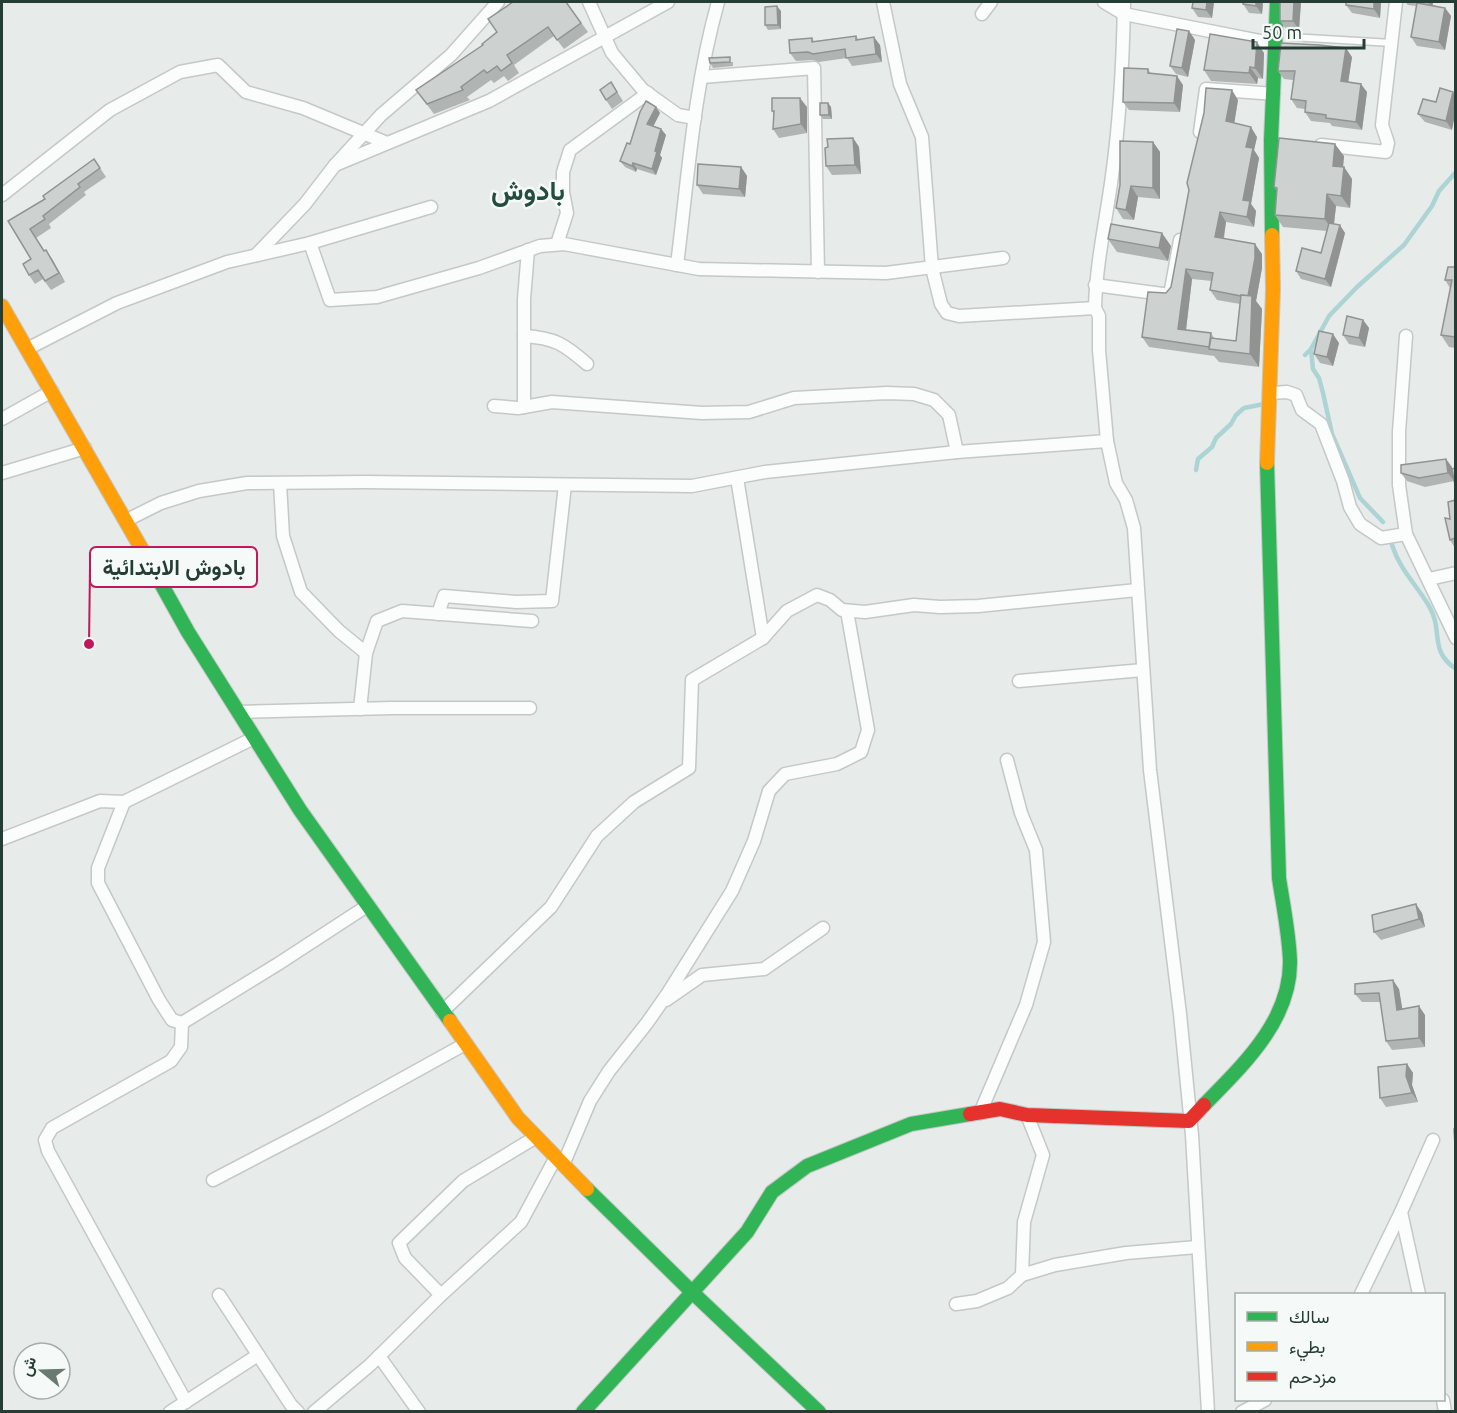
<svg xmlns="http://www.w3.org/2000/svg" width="1457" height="1413" font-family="Ubuntu,Vazirmatn,sans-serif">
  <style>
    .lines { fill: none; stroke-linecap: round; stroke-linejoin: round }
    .stream { stroke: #acd4d5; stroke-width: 4.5 }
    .lane-casing { stroke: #c4c8c6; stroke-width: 9 }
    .street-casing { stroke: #c4c8c6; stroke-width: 15 }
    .fast-casing { stroke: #c2c8c6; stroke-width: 16 }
    .slow-casing { stroke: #c2c8c6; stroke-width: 16 }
    .jam-casing { stroke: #c2c8c6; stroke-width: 16 }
    .lane { stroke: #fbfcfc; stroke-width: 6 }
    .street { stroke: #fbfcfc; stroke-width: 12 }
    .fast { stroke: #30b455; stroke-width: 14 }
    .slow { stroke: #ff9f0a; stroke-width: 14 }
    .jam { stroke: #e5322d; stroke-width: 14 }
    .wall { fill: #b0b5b3; fill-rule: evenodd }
    .shaded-wall { fill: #909392 }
    .building { fill: #cdd2d0; stroke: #909392; stroke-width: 1.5 }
    .labels { text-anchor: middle; stroke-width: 5; stroke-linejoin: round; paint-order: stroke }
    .district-label { font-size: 27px; font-weight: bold; fill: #234d3e; stroke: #f5f9f7 }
    .leader { fill: none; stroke: #c2185b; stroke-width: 2 }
    .callout-dot { fill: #c2185b; stroke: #f5f9f7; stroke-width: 2 }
    .callout { fill: #f5f9f7; stroke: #c2185b; stroke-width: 2 }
    .callout-label { font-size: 22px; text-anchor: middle; font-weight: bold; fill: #253d34 }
  </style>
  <rect width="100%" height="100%" fill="#e7ebe9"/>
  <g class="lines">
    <g class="stream">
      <path d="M1311,349L1313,369L1319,378L1323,393L1332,434L1360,498L1383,522"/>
      <path d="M1305,355L1311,349L1329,316L1357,287L1404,245L1432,206L1439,191L1456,172"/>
      <path d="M1196,470L1198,459L1212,447L1216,438L1231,424L1236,415L1244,408L1264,404"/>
      <path d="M1392,545C1400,570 1416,584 1429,606C1444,631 1428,650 1456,669"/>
    </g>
    <g class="lane-casing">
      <path id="lane" d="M1291,37L1392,43"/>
    </g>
    <g class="street-casing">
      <g id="street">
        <path d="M589,2L612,53L643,90L678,115L695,118"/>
        <path d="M883,2L900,84L922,137L932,268L941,304L947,313L959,316L1095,308"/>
        <path d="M1104,2L1124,14L1275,44"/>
        <path d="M1124,2C1123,60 1120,119 1112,176C1106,221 1096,263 1095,308L1099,316V350L1107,441L1116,483L1126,500L1134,528L1150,770L1180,1014L1192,1135L1208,1412"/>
        <path d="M982,14L991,2"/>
        <path d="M702,77L814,68L818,272"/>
        <path d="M1200,132L1206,89L1274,94"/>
        <path d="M1321,145L1386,152L1388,143L1382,125L1396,2"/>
        <path d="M335,165L489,101L668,2"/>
        <path d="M2,195L110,110L180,72L218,65L246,92L303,108L387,143"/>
        <path d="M310,243L330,300L377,297L479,268L540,246L564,244L699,269L886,273L1003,258"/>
        <path d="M557,244L567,213L563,192V172L570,150L648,93"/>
        <path d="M256,255L305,204L335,165L381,115L451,55L498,2"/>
        <path d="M677,265C688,177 694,87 718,2"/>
        <path d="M1095,285L1170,295L1180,240"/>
        <path d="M524,336C555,338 564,344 587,364"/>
        <path d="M1406,336L1399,432V485L1406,534L1456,638"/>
        <path d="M27,349L117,303L227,262L310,243L431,207"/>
        <path d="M1269,393L1287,392L1296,395L1302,410L1321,424L1343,481L1350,507L1360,524L1381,538L1406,534"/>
        <path d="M494,406L518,408L552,402L702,413L749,412L794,398L887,393L914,394L934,400L949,415L957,452"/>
        <path d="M524,407V299L528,250"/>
        <path d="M2,419L52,391"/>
        <path d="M2,473L85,448"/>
        <path d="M737,478L763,638"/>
        <path d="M280,483L283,536L301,592L339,631L366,653"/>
        <path d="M125,521L161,503L199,491L247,483L366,482L692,486L765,472L957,452L1107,441"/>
        <path d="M1429,579L1456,573"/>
        <path d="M438,614L444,596L516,602L552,601L565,485"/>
        <path d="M1019,681L1143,670"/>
        <path d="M360,709L366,653L377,621L402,611L532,621"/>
        <path d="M238,712L392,708H530"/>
        <path d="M124,802L98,868V883L159,1000L172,1020L182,1023L278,964L367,906"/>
        <path d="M2,839L100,801L124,802L254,738"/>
        <path d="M666,1000L702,975L764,969L823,928"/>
        <path d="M442,1012L551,907L597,836L634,802L689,768L692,680L763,638L787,611L817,595L830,600L842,610L865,612L914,605L940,607L978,606L1137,590"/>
        <path d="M182,1023L181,1047L171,1061L52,1128L45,1140L48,1151L186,1402"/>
        <path d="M980,1113L1026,1005L1044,942L1036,850L1021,813L1007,760"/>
        <path d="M563,1165L590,1101L609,1071L647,1023L668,993L732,891L754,841L769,791L785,774L837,764L861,752L868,730L847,611"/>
        <path d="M213,1180L324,1122L465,1044"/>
        <path d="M1401,1212L1419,1294"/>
        <path d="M1022,1275L1024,1222L1043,1155L1027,1115"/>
        <path d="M1361,1294L1401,1212L1433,1140"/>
        <path d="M219,1295L291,1405L298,1412"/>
        <path d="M441,1295L405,1258L399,1243L463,1181L536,1137"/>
        <path d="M956,1304L977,1301L1008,1288L1022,1275L1055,1265L1126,1253L1197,1247"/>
        <path d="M379,1356L419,1412"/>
        <path d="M1443,1400L1445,1412"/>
        <path d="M170,1412L258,1355"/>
        <path d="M314,1412L370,1365L441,1295L521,1222L556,1157"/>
        <path d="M1242,1412L1265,1400"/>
      </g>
    </g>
    <g class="fast-casing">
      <g id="fast">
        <path d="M1272,235L1271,140L1277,2"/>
        <path d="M144,553L188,632L300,810L450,1021"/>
        <path d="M1204,1105C1242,1066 1291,1021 1290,961C1289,933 1283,905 1279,878L1267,463"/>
        <path d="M587,1189L693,1293L819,1412"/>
        <path d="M583,1412L747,1232L772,1192L807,1166L911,1124L970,1114"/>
      </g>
    </g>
    <g class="slow-casing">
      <g id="slow">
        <path d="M2,306L144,553"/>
        <path d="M1267,463L1273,289L1272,235"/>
        <path d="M450,1021L518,1118L587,1189"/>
      </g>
    </g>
    <g class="jam-casing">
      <path id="jam" d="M970,1114L1000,1109L1027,1115L1189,1121L1204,1105"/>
    </g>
    <use href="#lane" class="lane"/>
    <use href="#street" class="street"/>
    <use href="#fast" class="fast"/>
    <use href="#slow" class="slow"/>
    <use href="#jam" class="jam"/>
  </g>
  <g class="wall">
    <path d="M566,2L588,32L564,49L554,36L514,65L519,73L508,81L504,76L494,83L491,80L467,97L470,100L434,114L416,90L483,45L497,32Z"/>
    <path d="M1214,2L1212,18L1198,17L1192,8Z"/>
    <path d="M1243,2H1263L1262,14L1249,13L1243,4Z"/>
    <path d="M1280,2H1301L1299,30L1286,29L1280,21Z"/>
    <path d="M1381,2L1380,18L1352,13L1346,5Z"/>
    <path d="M1405,2H1433V5L1445,8L1451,16L1445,50L1417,46L1411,37L1416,6L1408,5Z"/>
    <path d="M781,11V29L768,30L765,25Z"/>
    <path d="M1189,31L1195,40L1188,77L1176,74L1170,66Z"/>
    <path d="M856,36L858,39L880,45L882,62L852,66L847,58L819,62L813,60L796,61L790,53L812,38L814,41Z"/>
    <path d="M1264,53L1263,79L1258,78L1257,84L1211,81L1204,70Z"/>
    <path d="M1352,57L1348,82L1367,92L1362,130L1332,126L1330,123L1311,121L1305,112V109L1297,108L1291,99L1293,80L1284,79L1278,71Z"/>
    <path d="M733,62V66L713,68L710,63Z"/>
    <path d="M1148,69L1151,74L1183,85L1180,112L1129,110L1123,102Z"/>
    <path d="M611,82L623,101L612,109L606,100Z"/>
    <path d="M1238,100L1234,123L1257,137L1254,150L1259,158L1251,204L1256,211L1254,227L1226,222L1224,239L1262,254V268L1256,301L1262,309L1259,367L1219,362L1214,356L1149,347L1142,337L1166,293L1171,287ZM1192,279L1212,281L1210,290L1217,300L1240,304L1236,341L1214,338L1211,333L1186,330Z"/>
    <path d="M1436,102L1452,130L1425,122L1418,114Z"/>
    <path d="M828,103L831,107L832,119H823L820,115Z"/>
    <path d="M807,107V133L779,138L773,129L774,114L772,111Z"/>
    <path d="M660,113L653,126L661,129L666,135L660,155L662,158L656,175L637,169L636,172L625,167L620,161L630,144Z"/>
    <path d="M853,138L859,147L861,174L832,175L826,166Z"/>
    <path d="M1153,142L1160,152V199L1138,197L1134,220L1123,219L1116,208Z"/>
    <path d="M1344,156L1343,167H1344L1352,179L1350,208L1336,206L1334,224L1345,233L1331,287L1301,279L1296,271L1321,253L1327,231L1283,227L1275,215L1277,191L1274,187Z"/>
    <path d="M94,159L106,177L84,192L86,195L49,224L51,228L36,238L44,251L52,259L65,282L51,290L43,279L35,284L29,275L31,259L8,221L45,199Z"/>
    <path d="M741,167L747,176L745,197L703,194L697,185Z"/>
    <path d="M1108,239L1171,246L1168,261L1117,252Z"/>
    <path d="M1455,267V348L1449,347L1441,335L1450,288L1445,280Z"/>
    <path d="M1363,320L1369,328L1365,347L1349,344L1343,335Z"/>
    <path d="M1339,343L1333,366L1320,363L1314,354Z"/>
    <path d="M1452,467L1454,481L1425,487L1407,481L1401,473Z"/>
    <path d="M1455,500V548L1450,540V519Z"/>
    <path d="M1422,913L1425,927L1381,940L1374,932Z"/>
    <path d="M1399,989L1402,1009L1425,1015V1047L1392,1050L1386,1041L1381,1002H1362L1355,994Z"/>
    <path d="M1407,1064L1413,1073L1412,1085L1418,1102L1386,1107L1380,1098Z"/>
  </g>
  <g class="shaded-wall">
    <path d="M1207,2H1214L1212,18L1206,10Z"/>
    <path d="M1256,2H1263L1262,14L1256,6Z"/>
    <path d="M1294,2H1301L1299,30L1293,21Z"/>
    <path d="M1374,2H1381L1380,18L1374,9Z"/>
    <path d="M1428,2H1433L1432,8Z"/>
    <path d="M777,6L781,11V29L778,25Z"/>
    <path d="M1445,8L1451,16L1445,50L1439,42Z"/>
    <path d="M1189,31L1195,40L1188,77L1182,68Z"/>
    <path d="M874,37L880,45L882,62L876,54Z"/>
    <path d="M1257,42L1264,53L1263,79L1255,68Z"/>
    <path d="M1346,48L1352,57L1347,90L1341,81Z"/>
    <path d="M1250,67L1258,78L1257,84L1249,73Z"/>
    <path d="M1177,76L1183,85L1180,112L1174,103Z"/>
    <path d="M1361,84L1367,92L1362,130L1356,122Z"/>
    <path d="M1232,90L1238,100L1233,131L1226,121Z"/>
    <path d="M1453,92L1455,96V115L1452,130L1446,121Z"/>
    <path d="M800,98L807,107V133L801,124Z"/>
    <path d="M828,103L831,107L832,119L829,115Z"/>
    <path d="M656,107L660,113L651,131L647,124Z"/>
    <path d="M1251,127L1257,137L1254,150L1259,158L1251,204L1256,211L1254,227L1247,217L1243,200L1246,147Z"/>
    <path d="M661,129L666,135L660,155L662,158L656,175L652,169L655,151Z"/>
    <path d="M853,138L859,147L861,174L855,165Z"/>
    <path d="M1153,142L1160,152V199L1153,188Z"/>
    <path d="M1335,144L1344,156L1342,178L1333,166Z"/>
    <path d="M633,163L637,169L636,172L632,166Z"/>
    <path d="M741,167L747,176L745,197L739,189Z"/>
    <path d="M1344,167L1352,179L1350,208L1341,196Z"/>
    <path d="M1131,186L1138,197L1134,220L1126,210Z"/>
    <path d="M1327,194L1336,206L1333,232L1325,219Z"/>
    <path d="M1220,212L1226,222L1222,247L1215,237Z"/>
    <path d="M1340,225L1345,233L1331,287L1325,279Z"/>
    <path d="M1162,233L1171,246L1168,261L1159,248Z"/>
    <path d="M1255,244L1262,254V268L1256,301L1262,309L1259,367L1250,354L1248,297Z"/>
    <path d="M46,250L52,259L65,282L59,273Z"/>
    <path d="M1186,269L1192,279L1185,338L1178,329Z"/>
    <path d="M1363,320L1369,328L1365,347L1359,338Z"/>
    <path d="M1333,334L1339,343L1333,366L1327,357Z"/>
    <path d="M1446,459L1452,467L1454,481L1448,473Z"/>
    <path d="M1416,904L1422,913L1425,927L1419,919Z"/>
    <path d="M1393,980L1399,989L1404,1019L1397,1010Z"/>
    <path d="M1419,1006L1425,1015V1047L1419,1038Z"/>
    <path d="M1407,1064L1413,1073L1412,1085L1418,1102L1412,1093L1406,1076Z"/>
  </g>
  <g class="building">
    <path d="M513,2H566L581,23L557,40L548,27L507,55L512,63L501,71L497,66L487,73L484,70L461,87L463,90L427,104L416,90L483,45L482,44L497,32L488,19Z"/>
    <path d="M1193,2H1207L1206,10L1192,8Z"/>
    <path d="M1243,2H1256V6L1243,4Z"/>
    <path d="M1280,2H1294L1293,21H1280Z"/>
    <path d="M1346,2H1374V9L1346,5Z"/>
    <path d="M1417,3L1445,8L1439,42L1411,37Z"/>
    <path d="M777,6L778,25H765V7Z"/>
    <path d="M1177,29L1189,31L1182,68L1170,66Z"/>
    <path d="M1210,34L1257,42L1255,68L1250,67L1249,73L1204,70Z"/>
    <path d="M856,36V40L874,37L876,54L846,58L845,49L813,54L808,52L790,53L789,40L812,38V42Z"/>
    <path d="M1281,43L1319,45L1346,48L1341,81L1361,84L1356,122L1326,118V115L1305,112L1306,101L1291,99L1295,71H1278Z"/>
    <path d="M730,57V62L710,63L709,58Z"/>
    <path d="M1124,68L1148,69V73L1177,76L1174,103L1123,102Z"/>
    <path d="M611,82L617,92L606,100L600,90Z"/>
    <path d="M1206,88L1232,90L1226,121L1251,127L1246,147L1253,148L1243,200L1250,201L1247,217L1220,212L1215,237L1255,244V258L1248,296L1241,295V296L1210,290L1213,273L1186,269L1178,329L1211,333L1209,347L1142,337L1148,292L1166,293L1171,287L1189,190L1187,183L1204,113Z"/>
    <path d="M1440,88L1453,92L1446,121L1418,114L1423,99L1436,102Z"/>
    <path d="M772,98H800L801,124L773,129L774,111H772Z"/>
    <path d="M646,101L656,107L647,124L661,129L655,151L657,152L652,169L633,163L632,166L620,161L627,143L630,144L640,112Z"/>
    <path d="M820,103H828L829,115H820Z"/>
    <path d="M853,138L855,165L826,166L825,148L828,147L827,139Z"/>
    <path d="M1279,138L1335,144L1333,166L1344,167L1341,196L1327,194L1325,219L1275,215L1277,188L1274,187Z"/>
    <path d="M1120,141L1153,142V188L1131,186L1126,210L1116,208L1120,185Z"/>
    <path d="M94,159L100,168L78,184L80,187L43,216L45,219L30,229L44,251L46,250L59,273L45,281L38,270L29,275L23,264L31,259L8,221L45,199L43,196Z"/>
    <path d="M698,164L741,167L739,189L697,185Z"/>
    <path d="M1329,223L1340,225L1325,279L1296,271L1302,248L1321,253Z"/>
    <path d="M1111,224L1162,233L1159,248L1108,239Z"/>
    <path d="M1448,267H1455V337L1441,335L1452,280H1445Z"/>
    <path d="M1241,295L1252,296L1250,354L1209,349L1211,338L1236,341Z"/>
    <path d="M1347,316L1363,320L1359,338L1343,335Z"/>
    <path d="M1319,331L1333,334L1327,357L1314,354Z"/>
    <path d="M1446,459L1448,473L1419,478L1401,473V465Z"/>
    <path d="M1455,468V485L1452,469Z"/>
    <path d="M1455,500V538L1450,540L1445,518L1450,519L1448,502Z"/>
    <path d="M1416,904L1419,919L1374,932L1372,915Z"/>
    <path d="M1393,980L1397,1010L1419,1006V1038L1386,1041L1379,993L1355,994V984Z"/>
    <path d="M1407,1064L1406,1076L1412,1093L1380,1098L1378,1067Z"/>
    <path d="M1454,1129H1455V1145Z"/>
  </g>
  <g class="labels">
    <g class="district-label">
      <text x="528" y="200">بادوش</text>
    </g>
  </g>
  <path class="leader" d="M89 644L90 567"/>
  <circle class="callout-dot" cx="89" cy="644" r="6"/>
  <rect class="callout" x="90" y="547" width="167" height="40" rx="6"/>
  <g class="callout-label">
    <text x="174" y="575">بادوش الابتدائية</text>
  </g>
  <rect width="1457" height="1413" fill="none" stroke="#253d34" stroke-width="6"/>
  <rect x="1235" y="1293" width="210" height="108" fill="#f5f9f7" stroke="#a2aea9" stroke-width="1.5"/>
  <rect x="1247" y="1312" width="30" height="9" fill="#30b455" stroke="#a2aea9" stroke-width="1.5"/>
  <text x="1289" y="1323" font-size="18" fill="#253d34">سالك</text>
  <rect x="1247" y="1342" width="30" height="9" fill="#ff9f0a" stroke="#a2aea9" stroke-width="1.5"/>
  <text x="1289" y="1353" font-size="18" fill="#253d34">بطيء</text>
  <rect x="1247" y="1372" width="30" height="9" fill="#e5322d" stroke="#a2aea9" stroke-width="1.5"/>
  <text x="1289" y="1383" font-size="18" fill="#253d34">مزدحم</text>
  <g transform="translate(42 1371) rotate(289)"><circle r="28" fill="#f5f9f7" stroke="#a2aea9" stroke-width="1.5"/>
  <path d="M0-4.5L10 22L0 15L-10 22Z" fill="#697a73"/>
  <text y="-9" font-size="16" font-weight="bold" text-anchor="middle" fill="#253d34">ش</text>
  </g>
  <path d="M1253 39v9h111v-9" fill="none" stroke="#253d34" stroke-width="3"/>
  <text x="1262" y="39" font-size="18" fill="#253d34" stroke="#f5f9f7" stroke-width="4.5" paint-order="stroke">50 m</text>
</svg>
